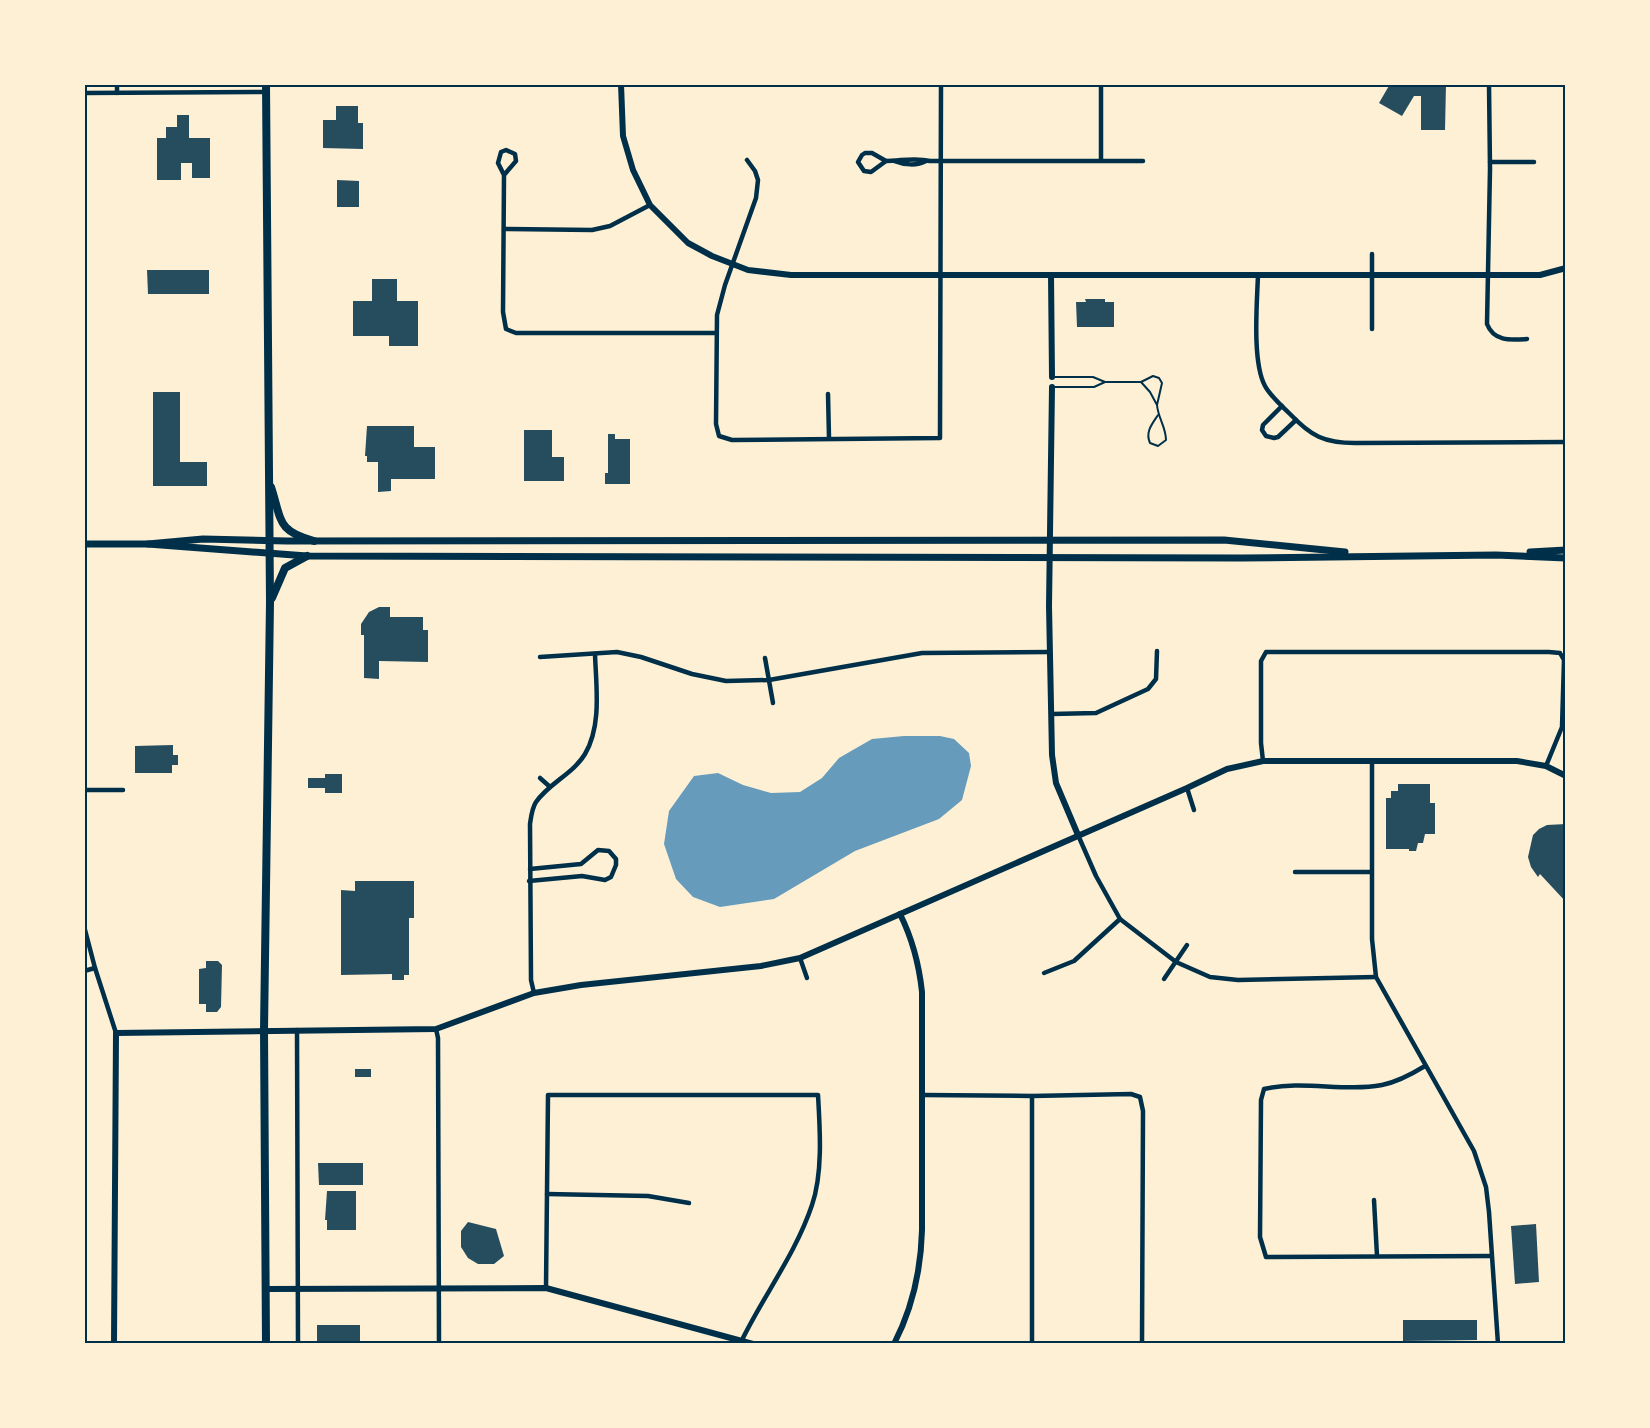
<svg xmlns="http://www.w3.org/2000/svg" width="1650" height="1428" font-family="'Source Sans 3',sans-serif">
  <style>
    .water { fill: #669bbc }
    .building { fill: #264d5e }
    .lines { fill: none; stroke-linecap: round; stroke-linejoin: round }
    .service { stroke: #003049; stroke-width: 2 }
    .minor { stroke: #003049; stroke-width: 4.5 }
    .tertiary { stroke: #003049; stroke-width: 6 }
    .secondary { stroke: #003049; stroke-width: 7 }
    .primary { stroke: #003049; stroke-width: 8 }
    .neatline { fill: none; stroke: #003049; stroke-width: 2 }
  </style>
  <rect width="100%" height="100%" fill="#fdf0d5"/>
  <path class="water" d="M904,736H940L954,739L969,753L971,766L962,800L939,819L855,851L774,899L720,907L693,897L676,879L664,844L669,811L694,776L718,773L743,785L771,793L800,792L822,778L839,758L872,739Z"/>
  <g class="building">
    <path d="M1390,84H1446L1445,130H1421V96H1414L1402,116L1379,103Z"/>
    <path d="M336,106H358V123H363V149L323,148V120H336Z"/>
    <path d="M177,115H189V138H210V178H192V163H181V180H157V138H166V127H177Z"/>
    <path d="M337,180L359,181V207H337Z"/>
    <path d="M147,270H209V294H148Z"/>
    <path d="M372,279H397V301H418V346H389V336H353V301H372Z"/>
    <path d="M1085,299H1105V302H1114V327H1077L1076,302H1086Z"/>
    <path d="M153,392H180V462H207V486H153Z"/>
    <path d="M367,426H414V447H435V479H391V491L378,492V462H367V456H365Z"/>
    <path d="M524,430H552V457H564V481H524Z"/>
    <path d="M608,434H615V439H630V484H605V473H608Z"/>
    <path d="M379,607H390V617H423V630H428V662L379,661V679L364,678V635H361V624L369,612Z"/>
    <path d="M173,745V755H178V765H172V773H135V746Z"/>
    <path d="M325,774H342V793H325V788H308V778H325Z"/>
    <path d="M1398,784H1430V803H1435V834H1425L1423,843H1418L1416,851H1409V849H1386V798H1391V791H1398Z"/>
    <path d="M1566,824V902L1540,874L1538,877L1531,867L1528,857L1533,835L1539,829L1547,825Z"/>
    <path d="M355,881H414V918H409V975H404V980H392V974L341,975V890L355,891Z"/>
    <path d="M206,961H218L222,965L221,1007L217,1012H206V1004H199V969L206,968Z"/>
    <rect x="355" y="1069" width="16" height="8"/>
    <path d="M318,1163H363V1185H319Z"/>
    <path d="M327,1191H356V1230H327V1220H325Z"/>
    <path d="M468,1222L496,1229L504,1256L494,1264H478L468,1258L461,1247V1231Z"/>
    <path d="M1536,1224L1539,1282L1515,1284L1511,1226Z"/>
    <path d="M1403,1320H1477V1340L1403,1341Z"/>
    <path d="M317,1325H360V1344L317,1343Z"/>
  </g>
  <g class="lines">
    <g class="service">
      <path d="M1052,377H1093L1105,382"/>
      <path d="M1055,387H1094L1105,382H1141L1153,376L1159,378L1162,383L1157,405L1150,392L1141,382"/>
      <path d="M1157,405C1158,418 1166,427 1166,440L1158,446L1150,443C1145,432 1152,424 1158,415"/>
    </g>
    <g class="minor">
      <path d="M117,84V93"/>
      <path d="M1489,84L1490,169L1487,324C1494,342 1511,340 1527,339"/>
      <path d="M84,93L266,92"/>
      <path d="M865,153H872L886,161L871,172L864,171L858,162L862,155Z"/>
      <path d="M747,160L755,171L758,180L756,198L725,285L717,315L716,424L719,436L732,440L940,438L941,84"/>
      <path d="M1101,160V84"/>
      <path d="M886,161C901,161 914,157 930,161H1143"/>
      <path d="M894,161C904,165 917,166 926,161"/>
      <path d="M1490,162H1534"/>
      <path d="M504,175L516,161L515,154L506,150L501,152L498,163L504,175L503,312L506,329L516,333H716"/>
      <path d="M504,229L592,230L610,226L650,205"/>
      <path d="M1258,275C1257,303 1252,362 1265,386C1271,397 1281,405 1290,414C1311,436 1324,443 1355,443L1566,442"/>
      <path d="M1372,329V254"/>
      <path d="M828,394L829,438"/>
      <path d="M1282,406L1263,425L1262,430L1266,436L1274,438L1278,437L1296,420"/>
      <path d="M540,657L617,652L641,657L692,674L726,681L769,680L922,653L1050,652"/>
      <path d="M765,658L773,703"/>
      <path d="M1052,714L1096,713L1148,689L1156,679L1157,651"/>
      <path d="M1263,761L1261,743V661L1266,652H1549L1560,653L1564,660L1562,727L1546,766"/>
      <path d="M1372,762V939L1376,977L1474,1151L1486,1187L1489,1212L1498,1344"/>
      <path d="M540,778L549,786"/>
      <path d="M1187,788L1194,810"/>
      <path d="M84,790H123"/>
      <path d="M1078,835L1096,876L1120,919L1176,962L1210,977L1238,980L1376,977"/>
      <path d="M1295,872H1371"/>
      <path d="M529,881L582,876L605,880L611,877L616,865V859L609,851L598,850L581,864L530,869"/>
      <path d="M84,926L95,968L116,1033"/>
      <path d="M800,958L807,978"/>
      <path d="M84,971L95,968"/>
      <path d="M1044,973L1074,961L1120,919"/>
      <path d="M1164,979L1187,945"/>
      <path d="M534,993L531,980L530,824C531,817 532,808 536,802C549,783 573,774 585,754C602,725 596,686 595,654"/>
      <path d="M436,1029L438,1038L439,1344"/>
      <path d="M297,1030L298,1344"/>
      <path d="M1425,1066C1412,1074 1397,1082 1382,1085C1343,1092 1303,1080 1264,1089L1261,1100L1260,1237L1266,1257L1491,1256"/>
      <path d="M923,1095L1032,1096L1131,1094L1140,1097L1143,1111L1142,1344"/>
      <path d="M547,1194L648,1196L689,1203"/>
      <path d="M1374,1200L1377,1256"/>
      <path d="M546,1288L548,1095H818C820,1129 823,1173 812,1205C796,1253 764,1295 742,1340"/>
      <path d="M1032,1344V1096"/>
    </g>
    <g class="tertiary">
      <path d="M621,84L623,136L633,170L650,205L688,243L712,256L748,270L791,275H1540L1566,268"/>
      <path d="M1051,275L1052,377"/>
      <path d="M1052,387L1049,606L1052,755L1056,783L1078,835"/>
      <path d="M266,1289L546,1288L753,1344"/>
      <path d="M114,1344L116,1033L436,1029L534,993L581,985L761,966L800,958L1187,788L1227,769L1263,761H1517L1546,766L1566,776"/>
      <path d="M894,1344C913,1307 921,1271 922,1230V992C919,964 913,940 900,914"/>
    </g>
    <g class="secondary">
      <path d="M84,544H148L203,539L287,541L1224,540L1345,552"/>
      <path d="M148,544L307,556L1241,558L1496,555L1566,558"/>
      <path d="M1530,552L1566,550"/>
    </g>
    <g class="primary">
      <path d="M271,487C282,521 277,531 314,541"/>
      <path d="M272,598L285,568L307,556"/>
      <path d="M266,1344L264,1030L270,602L266,84"/>
    </g>
  </g>
  <rect width="1650" height="1428" fill="none" stroke="#fdf0d5" stroke-width="171"/>
  <rect x="86" y="86" width="1478" height="1256" class="neatline"/>
</svg>
